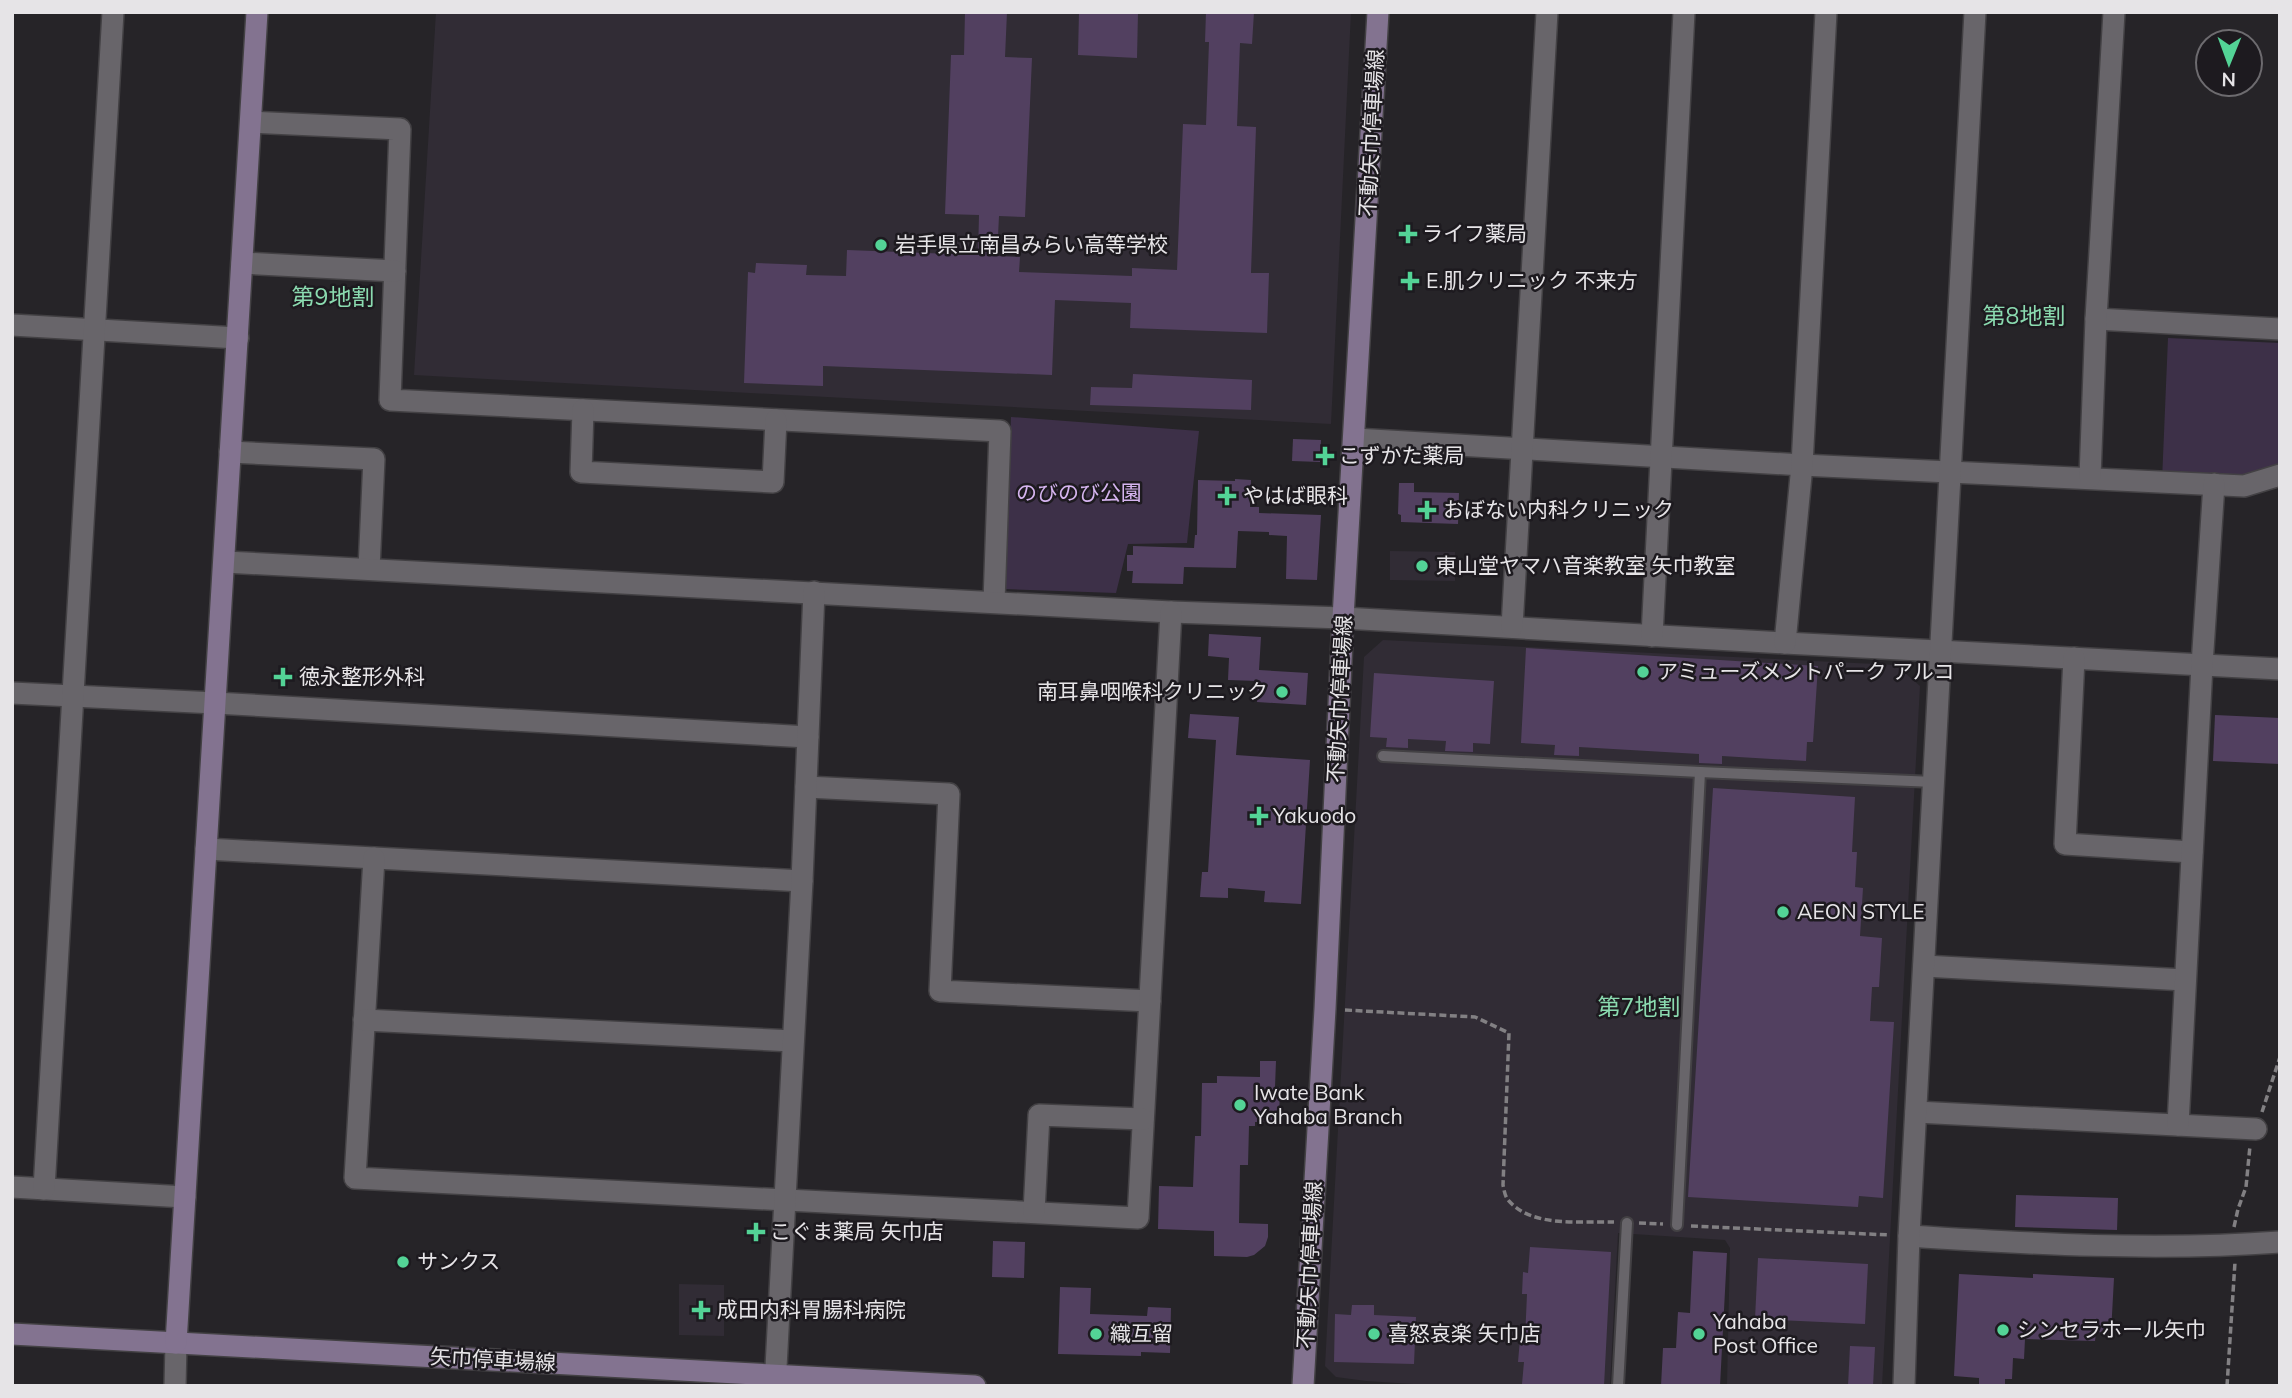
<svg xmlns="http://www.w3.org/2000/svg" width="2292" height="1398" font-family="Mulish,'Noto Sans JP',sans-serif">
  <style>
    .built { fill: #312c35 }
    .green { fill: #3d3048 }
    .building { fill: #524060 }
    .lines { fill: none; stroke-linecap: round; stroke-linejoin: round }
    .lane-casing { stroke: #434144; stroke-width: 14 }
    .street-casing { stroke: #434144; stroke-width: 24 }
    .secondary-casing { stroke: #434144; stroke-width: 24 }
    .path { stroke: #828083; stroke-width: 3.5; stroke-dasharray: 7 3.5; stroke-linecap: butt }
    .lane { stroke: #68656a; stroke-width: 10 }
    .street { stroke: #68656a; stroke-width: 21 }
    .secondary { stroke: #837390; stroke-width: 21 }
    .poi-dot { fill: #53d396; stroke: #1d1a1f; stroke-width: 2.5 }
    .labels { text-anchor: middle; stroke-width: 5; stroke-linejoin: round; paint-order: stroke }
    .street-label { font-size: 21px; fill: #e6e4e7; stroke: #1d1a1f }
    .poi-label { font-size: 21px; fill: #e6e4e7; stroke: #1d1a1f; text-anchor: start }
    .park-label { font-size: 21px; fill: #d5b4ef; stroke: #1d1a1f }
    .neighbourhood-label { font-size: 23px; fill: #8bdbb0; stroke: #1d1a1f }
  </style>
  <rect width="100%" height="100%" fill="#262428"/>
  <g class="built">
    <path d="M436,12H1351L1331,424L414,375Z"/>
    <path d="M1390,551L1455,552V581L1390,580Z"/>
    <path d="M1383,640L1896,665L1920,686L1882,1386H1727L1730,1248L1725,1240L1618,1233L1610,1386H1444L1366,1381L1336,1377L1325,1366L1364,657Z"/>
    <path d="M679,1284L724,1285V1336L679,1335Z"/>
  </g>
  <g class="green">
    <path d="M2168,338L2280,343V471L2246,479L2162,481Z"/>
    <path d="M1011,417L1199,431L1187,543L1128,544L1116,593L1005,589Z"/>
  </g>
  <g class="building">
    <path d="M965,12H1007L1005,57L1032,58L1025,217L999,216L997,256L1020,257L1019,272L1132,276V268L1177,270L1183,124L1206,125L1209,42H1205L1206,12H1254L1252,44L1240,43L1237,126L1256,127L1251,273H1269L1267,333L1130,328L1131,303L1055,300L1052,375L823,366V386L744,383L748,272L755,273L756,263L807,265L806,275L846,276L847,250L978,255L979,215L945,214L951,55H964Z"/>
    <path d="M1079,12H1138L1137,58L1078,55Z"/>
    <path d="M1133,374L1252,380L1251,410L1090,405L1091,387L1132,388Z"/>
    <path d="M1293,439L1321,440L1320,462L1292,461Z"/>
    <path d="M1235,479L1251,480L1250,507H1259V513L1321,515L1317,580L1286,579L1287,536L1269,535V532L1238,531L1236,568L1184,567L1183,584L1132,583L1133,571H1127V555H1133V546L1194,548L1195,535H1197L1198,480L1235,481Z"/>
    <path d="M1399,483H1414V492L1459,493L1458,524L1401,522V515L1398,514Z"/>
    <path d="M1209,634L1261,637L1259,670L1308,673L1306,705L1257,702L1258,681L1228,680L1229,658L1208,656Z"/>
    <path d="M1526,648L1818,666L1813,742H1807L1806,761L1722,756V764L1699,763V754L1579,747V756L1554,755L1555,745L1521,743Z"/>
    <path d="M1374,673L1494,681L1490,744L1473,743V752L1445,751L1446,741L1408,739V748L1386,747L1387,738L1370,737Z"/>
    <path d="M1190,714L1239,717L1236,755L1310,760L1301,904L1264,902L1265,891L1228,888V898L1200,897L1202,872H1208L1216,740L1188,738Z"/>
    <path d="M2215,715L2280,718V764L2213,761Z"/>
    <path d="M1713,788L1855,797L1852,852H1857L1855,887L1863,888L1860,936L1882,938L1879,987H1872L1870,1021L1894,1022L1883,1198L1859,1196L1858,1207L1688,1197Z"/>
    <path d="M1260,1061H1276L1275,1087H1280L1279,1122H1255V1126H1249L1248,1165H1240L1239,1223L1268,1224V1237L1265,1246L1254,1255L1247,1257L1214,1256V1231L1158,1229L1159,1186L1193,1187L1195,1136H1201L1202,1083H1217V1076L1260,1077Z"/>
    <path d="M2016,1195L2118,1198L2117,1230L2015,1227Z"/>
    <path d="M993,1241L1025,1242L1024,1278L992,1277Z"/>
    <path d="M1530,1247L1611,1252L1604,1386L1522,1384L1524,1362H1518L1520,1339H1525L1527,1294H1522L1523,1272L1528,1273Z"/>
    <path d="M1693,1251L1727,1253L1720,1386H1661L1663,1348H1676L1678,1312L1690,1313Z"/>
    <path d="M1758,1258L1868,1264L1865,1324L1755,1319Z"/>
    <path d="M1959,1274L2033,1278V1274L2114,1278L2111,1333L2096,1332L2095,1341L2025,1339L2024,1359L2013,1358L2012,1379H2005V1386L1979,1385V1378L1954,1376Z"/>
    <path d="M1060,1287L1091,1288L1090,1314L1147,1316L1148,1307L1171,1308L1170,1353L1141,1352V1356L1058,1354Z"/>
    <path d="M1352,1305H1374V1315L1416,1317L1414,1364L1334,1362L1335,1314L1351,1315Z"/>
    <path d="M1850,1346L1875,1347L1873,1386H1848Z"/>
  </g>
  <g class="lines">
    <g class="lane-casing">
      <g id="lane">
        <path d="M1383,756L1700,772"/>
        <path d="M1677,1225L1700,772L1934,782"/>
        <path d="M1618,1386L1627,1223"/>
      </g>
    </g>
    <g class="street-casing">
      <g id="street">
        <path d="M251,122L400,129L390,400L1000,431L994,602"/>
        <path d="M242,263L395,271"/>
        <path d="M2096,319L2280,329"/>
        <path d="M12,325L238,338"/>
        <path d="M583,410L581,472L773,482L776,420"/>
        <path d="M1355,439L1802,465L2244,486L2280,475"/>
        <path d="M230,452L374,459L369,569"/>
        <path d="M2090,477L2096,319L2114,12"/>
        <path d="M225,562L1171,612L1343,618L1785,643L2280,669"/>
        <path d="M1512,627L1547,12"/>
        <path d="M1652,636L1684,12"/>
        <path d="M1785,643L1802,465L1826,12"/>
        <path d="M2074,658L2065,844L2192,852"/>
        <path d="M12,693L215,703L808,737"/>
        <path d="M806,787L949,794L940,991L1150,1001"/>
        <path d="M206,849L802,881"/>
        <path d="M374,858L355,1178L1138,1218L1171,612"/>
        <path d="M1924,966L2185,980"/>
        <path d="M364,1020L793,1041"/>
        <path d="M1916,1112L2256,1129"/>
        <path d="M2178,1125L2202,665L2214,484"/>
        <path d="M12,1187L185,1197"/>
        <path d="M44,1189L113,12"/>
        <path d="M1034,1212L1039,1115L1143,1119"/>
        <path d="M1909,1236C2032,1244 2157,1251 2280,1242"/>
        <path d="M175,1386L176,1343"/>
        <path d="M775,1386L802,881L814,592"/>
        <path d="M1904,1386L1909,1236L1975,12"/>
      </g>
    </g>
    <g class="secondary-casing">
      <g id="secondary">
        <path d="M12,1334L975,1386"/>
        <path d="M176,1343L257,12"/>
        <path d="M1303,1386L1325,1009L1343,618L1378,12"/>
      </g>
    </g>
    <g class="path">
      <path d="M1345,1010L1475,1017L1509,1033L1503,1185C1504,1190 1505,1197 1509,1201C1533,1228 1581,1221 1614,1222"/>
      <path d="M2262,1112L2280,1057"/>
      <path d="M1639,1223L1663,1224"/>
      <path d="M1691,1226L1890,1235"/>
      <path d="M2234,1227L2238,1209L2246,1187L2250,1146"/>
      <path d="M2227,1386L2235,1262"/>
    </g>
    <use href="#lane" class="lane"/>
    <use href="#street" class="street"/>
    <use href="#secondary" class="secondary"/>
  </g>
  <g class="poi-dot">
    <path d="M1404.5 223.5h7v7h7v7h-7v7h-7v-7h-7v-7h7z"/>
    <circle cx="881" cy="245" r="7"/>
    <path d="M1406.5 270.5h7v7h7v7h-7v7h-7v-7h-7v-7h7z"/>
    <path d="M1321.5 445.5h7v7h7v7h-7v7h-7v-7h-7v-7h7z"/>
    <path d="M1223.5 485.5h7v7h7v7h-7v7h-7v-7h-7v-7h7z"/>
    <path d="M1423.5 499.5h7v7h7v7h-7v7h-7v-7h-7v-7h7z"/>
    <circle cx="1422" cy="566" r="7"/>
    <circle cx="1643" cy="672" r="7"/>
    <path d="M279.5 666.5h7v7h7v7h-7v7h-7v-7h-7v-7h7z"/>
    <circle cx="1282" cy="692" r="7"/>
    <path d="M1255.5 805.5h7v7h7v7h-7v7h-7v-7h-7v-7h7z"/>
    <circle cx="1783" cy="912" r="7"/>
    <circle cx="1240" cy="1105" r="7"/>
    <path d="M752.5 1221.5h7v7h7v7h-7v7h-7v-7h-7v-7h7z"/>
    <circle cx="403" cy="1262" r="7"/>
    <path d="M697.5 1299.5h7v7h7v7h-7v7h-7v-7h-7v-7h7z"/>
    <circle cx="2003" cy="1330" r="7"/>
    <circle cx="1096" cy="1334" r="7"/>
    <circle cx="1374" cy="1334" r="7"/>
    <circle cx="1699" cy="1334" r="7"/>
  </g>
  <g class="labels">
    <g class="street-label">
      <text transform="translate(1372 133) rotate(-87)" y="7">不動矢巾停車場線</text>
      <text transform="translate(1340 699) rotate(-87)" y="7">不動矢巾停車場線</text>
      <text transform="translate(1310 1265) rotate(-87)" y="7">不動矢巾停車場線</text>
      <text transform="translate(493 1360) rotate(3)" y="7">矢巾停車場線</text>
    </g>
    <g class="poi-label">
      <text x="1422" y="241">ライフ薬局</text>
      <text x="895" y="252">岩手県立南昌みらい高等学校</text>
      <text x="1426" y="288">E.肌クリニック 不来方</text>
      <text x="1339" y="463">こずかた薬局</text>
      <text x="1243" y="503">やはば眼科</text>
      <text x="1443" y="517">おぼない内科クリニック</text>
      <text x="1436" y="573">東山堂ヤマハ音楽教室 矢巾教室</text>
      <text x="1657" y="679">アミューズメントパーク アルコ</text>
      <text x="299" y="684">徳永整形外科</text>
      <text x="1268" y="699" text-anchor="end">南耳鼻咽喉科クリニック</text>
      <text x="1273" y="823">Yakuodo</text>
      <text x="1797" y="919">AEON STYLE</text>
      <text x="1254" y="1100">Iwate Bank<tspan x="1254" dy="24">Yahaba Branch</tspan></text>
      <text x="770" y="1239">こぐま薬局 矢巾店</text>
      <text x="417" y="1269">サンクス</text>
      <text x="717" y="1317">成田内科胃腸科病院</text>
      <text x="1713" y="1329">Yahaba<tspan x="1713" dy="24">Post Office</tspan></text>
      <text x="2017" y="1337">シンセラホール矢巾</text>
      <text x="1110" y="1341">織互留</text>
      <text x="1388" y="1341">喜怒哀楽 矢巾店</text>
    </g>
    <g class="park-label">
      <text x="1079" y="500">のびのび公園</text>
    </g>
    <g class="neighbourhood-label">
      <text x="333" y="305">第9地割</text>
      <text x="2024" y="324">第8地割</text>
      <text x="1639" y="1015">第7地割</text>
    </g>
  </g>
  <rect width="2292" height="1398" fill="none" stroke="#e6e4e7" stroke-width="28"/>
  <g transform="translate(2229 63) rotate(181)"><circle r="33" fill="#1d1a1f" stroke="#6d6b6f" stroke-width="2"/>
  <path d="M0-5L12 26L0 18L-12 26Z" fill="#53d396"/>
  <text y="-10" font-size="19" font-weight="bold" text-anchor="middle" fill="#e6e4e7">N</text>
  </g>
</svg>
